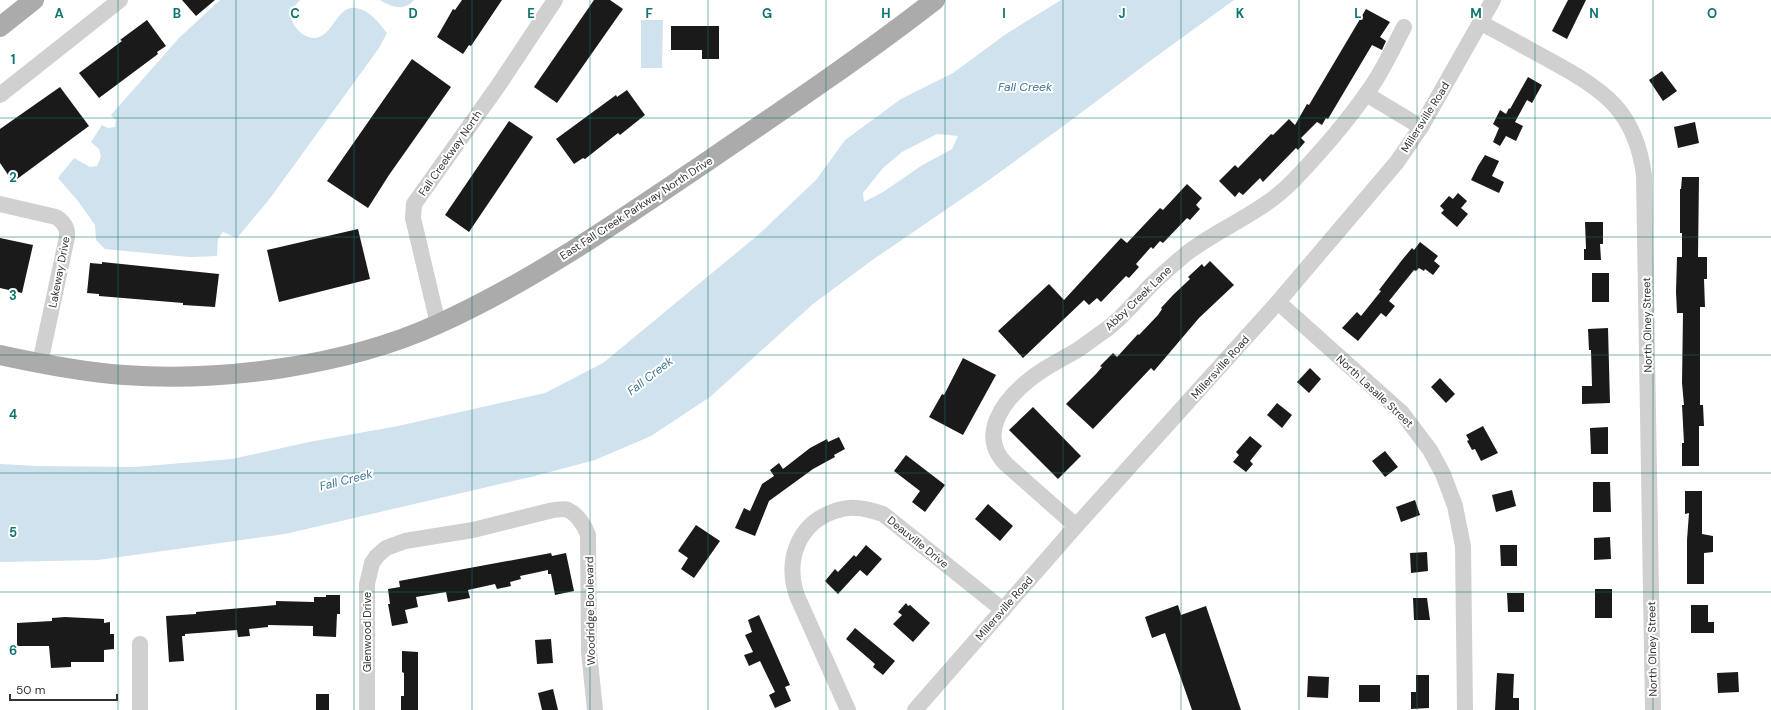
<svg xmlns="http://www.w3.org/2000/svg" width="1771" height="710" font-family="'DM Sans',sans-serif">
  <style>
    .water { fill: #cfe2ee; fill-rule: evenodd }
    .building { fill: #1a1a1a }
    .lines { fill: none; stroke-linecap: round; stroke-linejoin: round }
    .minor { stroke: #d0d0d0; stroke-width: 16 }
    .major { stroke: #ababab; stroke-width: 20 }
    .grid { fill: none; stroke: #0f766e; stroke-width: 1; stroke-opacity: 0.55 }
    .labels { text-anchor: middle; stroke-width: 4; stroke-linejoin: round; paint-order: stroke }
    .street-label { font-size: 11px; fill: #333; stroke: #fff }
    .water-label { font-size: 12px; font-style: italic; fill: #3f7597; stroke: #fff }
    .grid-label { font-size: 13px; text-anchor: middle; font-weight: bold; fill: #0f766e; stroke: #fff; stroke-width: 4; stroke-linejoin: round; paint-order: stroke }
  </style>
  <rect width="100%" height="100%" fill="#fff"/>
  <g class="water">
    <path d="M220,0H300L294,7L290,16C293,24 297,31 304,35C331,50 334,4 356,8C370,10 379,23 387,33L379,48L271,197L237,238L223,232L218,239L217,256L189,257L105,249L96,240L95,225L78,201L58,178L74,158L90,167L97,166L101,157L99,149L91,142L102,125L108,128L115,127L116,120L111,115L179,38Z"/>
    <path d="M380,0H414C404,12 391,7 380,0Z"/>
    <path d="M1061,0H1234L1150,61L1062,127L982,185L871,261L813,304L710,397L651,436L595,460L535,476L285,534L98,560L0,562V464L37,466L134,467L232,459L309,442L398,426L545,393L603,363L758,235L816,180L845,140L901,99L953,73L1006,34ZM937,134L958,136L952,149L921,166L883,192L864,202L863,193L883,168L902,152Z"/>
    <path d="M641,20H663L662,68H641Z"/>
  </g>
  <g class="building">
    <path d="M182,0H215L196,16Z"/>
    <path d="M462,0H502L471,46L469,45L463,54L437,37L453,9L455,10Z"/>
    <path d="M594,0H610L623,9L557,103L534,87Z"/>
    <path d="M1568,0H1586L1567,39L1552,31Z"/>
    <path d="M1366,9L1390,22L1380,37L1386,41L1382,50L1372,45L1328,119L1326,118L1322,125L1317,122L1301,138L1305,142L1298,150L1296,148L1263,182L1260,178L1243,195L1239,192L1235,197L1219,181L1235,165L1238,168L1271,134L1273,135L1289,119L1295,125L1307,104L1309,105Z"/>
    <path d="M147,20L166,46L157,52L158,54L99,98L79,73L122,41L120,40Z"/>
    <path d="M671,26H719V59H702V50H671Z"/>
    <path d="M412,59L451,87L389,175L368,208L327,181Z"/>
    <path d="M1662,71L1677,91L1663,101L1649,80Z"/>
    <path d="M1528,77L1542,85L1532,103L1527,100L1515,122L1523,126L1516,141L1506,136L1500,146L1493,142L1499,128L1493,124L1500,110L1506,114L1509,108L1510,109Z"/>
    <path d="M60,87L89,126L13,182L0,163V129Z"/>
    <path d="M627,90L645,115L620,135L618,133L585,159L583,158L574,164L556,139L616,95L617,97Z"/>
    <path d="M509,121L533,137L469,232L445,215Z"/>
    <path d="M1695,122L1699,143L1678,148L1674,127Z"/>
    <path d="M1485,155L1499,161L1492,176L1504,182L1499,193L1471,180L1478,166Z"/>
    <path d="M1682,177H1699L1698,257H1707V279H1704L1705,307H1700V405H1703L1704,426H1699V466H1682V443H1684L1682,405H1684L1682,383L1683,313H1677L1676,292L1677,257H1682V233H1680V189H1681Z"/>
    <path d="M1187,184L1202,198L1196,205L1200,209L1190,220L1187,218L1163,243L1160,241L1153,249L1151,247L1136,264L1139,267L1129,278L1126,276L1101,302L1097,298L1089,305L1084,300L1023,358L998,331L1049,284L1064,300L1121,238L1127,243L1160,208L1163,210Z"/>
    <path d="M1458,193L1467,201L1461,208L1468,214L1457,227L1441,213L1444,210L1440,206L1449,196L1453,199Z"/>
    <path d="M1585,222H1603V244H1600L1601,260H1584V249H1586Z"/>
    <path d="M358,229L370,279L279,302L267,250Z"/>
    <path d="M0,238L33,245L22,293L0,288Z"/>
    <path d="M1420,242L1438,256L1434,261L1440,266L1433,275L1425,269L1424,271L1419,268L1416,271L1414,270L1389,301L1395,306L1386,317L1381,313L1358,341L1342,328L1357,312L1361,316L1381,291L1379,290L1402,260L1412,248L1414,250Z"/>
    <path d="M1210,261L1234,285L1199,318L1154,371L1151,368L1093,429L1066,404L1096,374L1102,367L1100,366L1113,353L1117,357L1138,334L1139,335L1158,315L1162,309L1161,308L1173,295L1190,279L1188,277L1202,264L1204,267Z"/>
    <path d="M102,262L219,274L215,307L183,305V303L99,296V294L87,293L90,263L102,264Z"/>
    <rect x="1592" y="273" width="17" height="29"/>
    <path d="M1608,328L1610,403L1582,404V386H1592L1591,350H1589L1588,329Z"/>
    <path d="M963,358L996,375L963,435L929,417L942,394L944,395Z"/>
    <path d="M1310,368L1321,379L1309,393L1297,382Z"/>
    <path d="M1440,378L1455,394L1446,403L1431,387Z"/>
    <path d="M1277,403L1292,415L1282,428L1267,415Z"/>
    <path d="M1033,407L1081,456L1058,479L1009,430Z"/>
    <path d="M1483,426L1498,453L1481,461L1475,449L1472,450L1467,441L1469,440L1466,435Z"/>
    <path d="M1608,427V454H1591L1590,428Z"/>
    <path d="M1250,436L1262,446L1250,461L1253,464L1246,472L1233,462L1239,455L1236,452Z"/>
    <path d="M839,437L845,449L834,455L835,457L813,469L769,501L755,536L735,528L744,508L750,511L762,484L774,476L770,470L779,463L783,469L810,448L827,439L828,442Z"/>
    <path d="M1385,451L1398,467L1385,477L1372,461Z"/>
    <path d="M906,455L945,485L925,512L912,502L920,491L894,471Z"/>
    <path d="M1593,482H1610L1611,512H1593Z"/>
    <path d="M1512,490L1516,506L1496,512L1492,495Z"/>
    <path d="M1685,491H1702V534L1713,536V552L1704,553V584H1687V540L1689,513L1685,514Z"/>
    <path d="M1415,500L1420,515L1401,522L1396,507Z"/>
    <path d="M988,504L1013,526L1000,541L975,519Z"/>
    <path d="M696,525L720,541L694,578L681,569L688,558L678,551Z"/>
    <path d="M1610,537L1611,559L1594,560V538Z"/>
    <path d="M866,545L882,559L867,576L860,570L838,594L825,581L835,569L838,572L854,555L856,557Z"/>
    <path d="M1500,545H1517V566H1501Z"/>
    <path d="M1427,552L1428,571L1411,573L1410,553Z"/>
    <path d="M551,553L552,556L566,553L574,591L555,595L551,574H548V570L520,576L521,579L510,582L511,586L497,589L495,584L468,590L470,598L448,602L446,592L416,597L418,607L405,610L408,623L392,626L388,604H390L388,589L400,587L399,581Z"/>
    <rect x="1595" y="589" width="17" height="29"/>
    <path d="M1507,593H1524V612H1508Z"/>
    <path d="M326,595H340V614H337L336,637L313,636V626L268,625V627L249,629L250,636L238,637L237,630L185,634V636H182L184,661L169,662L166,616L196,614V612L276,605V601L314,602V597H326Z"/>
    <path d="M1413,598H1427L1430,620H1414Z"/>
    <path d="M906,603L908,606L910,605L930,623L913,642L893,624L902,615L898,612Z"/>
    <path d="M1178,605L1181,615L1206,606L1241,710H1192L1165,633L1152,638L1145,617Z"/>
    <path d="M1691,605H1708V622H1714V633H1691Z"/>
    <path d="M759,615L790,685L785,687L791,701L775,708L769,695L775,692L760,661L749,666L744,655L753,652L745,635L752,632L748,620Z"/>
    <path d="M65,617L104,619V623L110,622V634H114V649L104,650V662H71V667L51,668L49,646H17V623L52,621V618Z"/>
    <path d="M855,628L895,661L883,675L873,667L875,664L846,639Z"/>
    <path d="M551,639L553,663L537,664L535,640Z"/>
    <path d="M402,651L418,652V710H401V696H404V673L402,672Z"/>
    <path d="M1738,672L1739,692L1718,693L1717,673Z"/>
    <path d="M1497,673L1514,674L1513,698H1519V710H1495Z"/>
    <path d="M1416,675H1429V708L1411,709V692H1416Z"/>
    <path d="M1308,676L1329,677L1328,698L1307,697Z"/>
    <rect x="1359" y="685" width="21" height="17"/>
    <path d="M553,689L558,710H542L538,693Z"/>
    <rect x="316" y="694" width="13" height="16"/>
  </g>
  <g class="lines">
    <g class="minor">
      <path d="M1481,23C1504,35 1527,48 1551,61C1604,90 1636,111 1644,176L1653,710"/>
      <path d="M1366,94L1421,127"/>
      <path d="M0,95L120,0"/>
      <path d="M0,204L56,217C64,222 68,228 67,237L40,363"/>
      <path d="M1278,302L1402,413L1430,450L1443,474L1455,506L1463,546L1465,710"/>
      <path d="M438,324L413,218L414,204L498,86L555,0"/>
      <path d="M1076,526L1006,464C977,435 1004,400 1029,380C1044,367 1063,359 1079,349C1089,342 1098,335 1107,329C1123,317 1136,301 1149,287C1161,275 1174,264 1187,253C1221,227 1262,213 1293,181C1320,153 1346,123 1369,90C1383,71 1393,48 1404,27"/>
      <path d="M140,644V710"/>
      <path d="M367,710V584L372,563L377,556L386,548L405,541L473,530L549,511C554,510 563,508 568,510C577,514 585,526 588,535L589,652L595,710"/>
      <path d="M848,710L797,596C785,561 797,524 835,511C842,509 848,507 856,508C865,508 874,511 883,514L1003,610"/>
      <path d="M915,710L1076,526L1278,302L1397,162L1421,127L1493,0"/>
    </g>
    <g class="major">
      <path d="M0,27L34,0"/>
      <path d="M0,355C41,364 82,372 124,375C223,382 345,366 436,325C525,285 607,229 687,175C771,118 855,62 935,0"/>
    </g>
  </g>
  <path class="grid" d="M118,0V710M236,0V710M354,0V710M472,0V710M590,0V710M708,0V710M826,0V710M945,0V710M1063,0V710M1181,0V710M1299,0V710M1417,0V710M1535,0V710M1653,0V710M0,118H1771M0,237H1771M0,355H1771M0,473H1771M0,592H1771"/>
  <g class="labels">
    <g class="street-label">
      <text transform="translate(1425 117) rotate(-58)" y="4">Millersville Road</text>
      <text transform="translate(450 153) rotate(-55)" y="4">Fall Creekway North</text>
      <text transform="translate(636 208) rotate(-33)" y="4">East Fall Creek Parkway North Drive</text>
      <text transform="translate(59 272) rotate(-79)" y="4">Lakeway Drive</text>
      <text transform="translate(1138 298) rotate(-44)" y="4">Abby Creek Lane</text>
      <text transform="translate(1647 325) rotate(-91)" y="4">North Olney Street</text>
      <text transform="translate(1220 367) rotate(-48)" y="4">Millersville Road</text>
      <text transform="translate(1375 391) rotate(43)" y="4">North Lasalle Street</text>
      <text transform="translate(918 542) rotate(39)" y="4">Deauville Drive</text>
      <text transform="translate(1004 608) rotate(-49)" y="4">Millersville Road</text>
      <text transform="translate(590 611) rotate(-91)" y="4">Woodridge Boulevard</text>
      <text transform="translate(367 632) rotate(-90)" y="4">Glenwood Drive</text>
      <text transform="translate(1652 649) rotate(-91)" y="4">North Olney Street</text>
    </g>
    <g class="water-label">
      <text x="1025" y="91">Fall Creek</text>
      <text transform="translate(650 376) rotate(-38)" y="4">Fall Creek</text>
      <text transform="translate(346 480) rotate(-14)" y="4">Fall Creek</text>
    </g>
  </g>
  <g class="grid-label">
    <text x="59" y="18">A</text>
    <text x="177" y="18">B</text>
    <text x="295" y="18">C</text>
    <text x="413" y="18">D</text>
    <text x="531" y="18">E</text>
    <text x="649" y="18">F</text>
    <text x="767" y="18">G</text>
    <text x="886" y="18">H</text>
    <text x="1004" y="18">I</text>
    <text x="1122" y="18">J</text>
    <text x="1240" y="18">K</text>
    <text x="1358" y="18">L</text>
    <text x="1476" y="18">M</text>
    <text x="1594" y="18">N</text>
    <text x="1712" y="18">O</text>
    <text x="13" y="64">1</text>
    <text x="13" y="182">2</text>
    <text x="13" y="300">3</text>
    <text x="13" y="419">4</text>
    <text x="13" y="537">5</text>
    <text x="13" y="655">6</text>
  </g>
  <path d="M10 694v6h107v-6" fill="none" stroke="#333333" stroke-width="2"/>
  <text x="16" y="694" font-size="12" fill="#333333" stroke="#ffffff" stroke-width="3" paint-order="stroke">50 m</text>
</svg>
